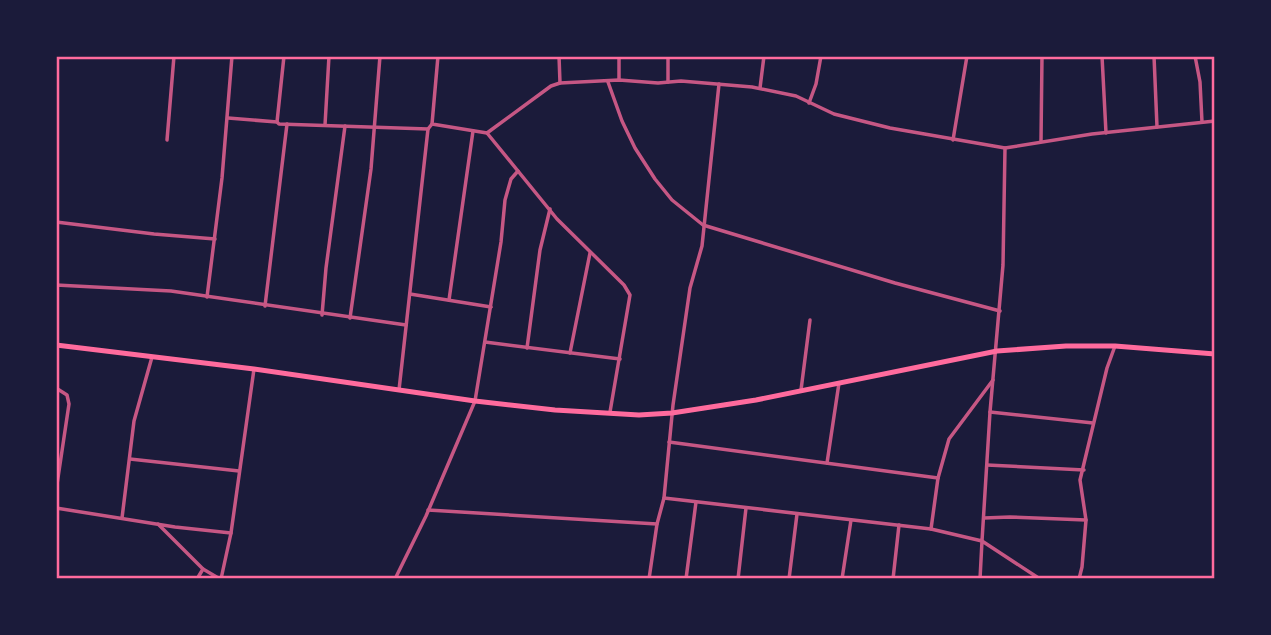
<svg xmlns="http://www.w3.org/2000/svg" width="1271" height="635" font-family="Commissioner,sans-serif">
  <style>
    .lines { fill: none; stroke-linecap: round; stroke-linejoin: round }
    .minor { stroke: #c65784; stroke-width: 3.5 }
    .trunk { stroke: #ff6b9d; stroke-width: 5 }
    .neatline { fill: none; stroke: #ff6b9d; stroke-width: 2.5 }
  </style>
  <rect width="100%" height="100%" fill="#1b1b3a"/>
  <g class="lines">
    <g class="minor">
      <path d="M438,56L432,124L487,133L551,86L560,83L619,80L658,83L681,81L752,87L796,96L834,114L890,128L1005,148L1092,134L1215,121"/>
      <path d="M559,56L560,83"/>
      <path d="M619,56V80"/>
      <path d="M668,56V82"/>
      <path d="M1102,56L1106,133"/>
      <path d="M1154,56L1157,127"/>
      <path d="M1195,56L1200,82L1202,122"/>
      <path d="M608,82L622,121L635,148L655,179L672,200L703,225L895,283L1000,311"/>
      <path d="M719,84L702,246L690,288L673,405L664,498L931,529L982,541L990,412L1003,265L1005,148"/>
      <path d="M760,88L764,56"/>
      <path d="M809,103L816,84L821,56"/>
      <path d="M228,118L277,122L279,124L428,129L432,124"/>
      <path d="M277,122L284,56"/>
      <path d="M325,125L329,56"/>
      <path d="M487,133L557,219L624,285L630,295L610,412"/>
      <path d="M167,140L174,56"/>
      <path d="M953,140L967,56"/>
      <path d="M1041,141L1042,56"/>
      <path d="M56,222L154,234L215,239"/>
      <path d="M56,285L171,291L406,325"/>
      <path d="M410,294L491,307"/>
      <path d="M207,297L222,178L232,56"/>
      <path d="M449,300L473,131"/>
      <path d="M265,306L287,124"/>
      <path d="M322,315L326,268L345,126"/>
      <path d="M350,318L371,169L380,56"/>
      <path d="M485,342L620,359"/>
      <path d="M527,348L540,250L550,209"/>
      <path d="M570,353L590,253"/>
      <path d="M56,388L67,395L69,404L56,491"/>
      <path d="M399,390L428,129"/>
      <path d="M801,390L810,320"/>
      <path d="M990,412L1093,423"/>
      <path d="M669,442L938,478"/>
      <path d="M130,459L239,471"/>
      <path d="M827,463L839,383"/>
      <path d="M987,465L1084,470"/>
      <path d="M56,508L175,527L231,533"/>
      <path d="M428,510L657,524"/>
      <path d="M122,518L134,421L152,357"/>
      <path d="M984,518L1010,517L1086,520"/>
      <path d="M158,524L203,569L197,579"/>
      <path d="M931,529L938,478L949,439L993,380"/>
      <path d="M203,569L220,579"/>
      <path d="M221,579L231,533L254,369"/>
      <path d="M395,579L426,516L475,401L501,242L505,200L511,179L518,171"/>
      <path d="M649,579L657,524L664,498"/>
      <path d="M686,579L696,502"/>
      <path d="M738,579L746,508"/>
      <path d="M789,579L797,514"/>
      <path d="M842,579L851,520"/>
      <path d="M893,579L899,525"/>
      <path d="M980,579L982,541L1040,579"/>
      <path d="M1079,579L1082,567L1086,520L1080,480L1107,368L1115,346"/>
    </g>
    <path class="trunk" d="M56,345L254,369L475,401L555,410L639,415L672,413L756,400L997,351L1066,346H1115L1215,354"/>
  </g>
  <rect width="1271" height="635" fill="none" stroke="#1b1b3a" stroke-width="116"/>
  <rect x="58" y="58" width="1155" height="519" class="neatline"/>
</svg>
